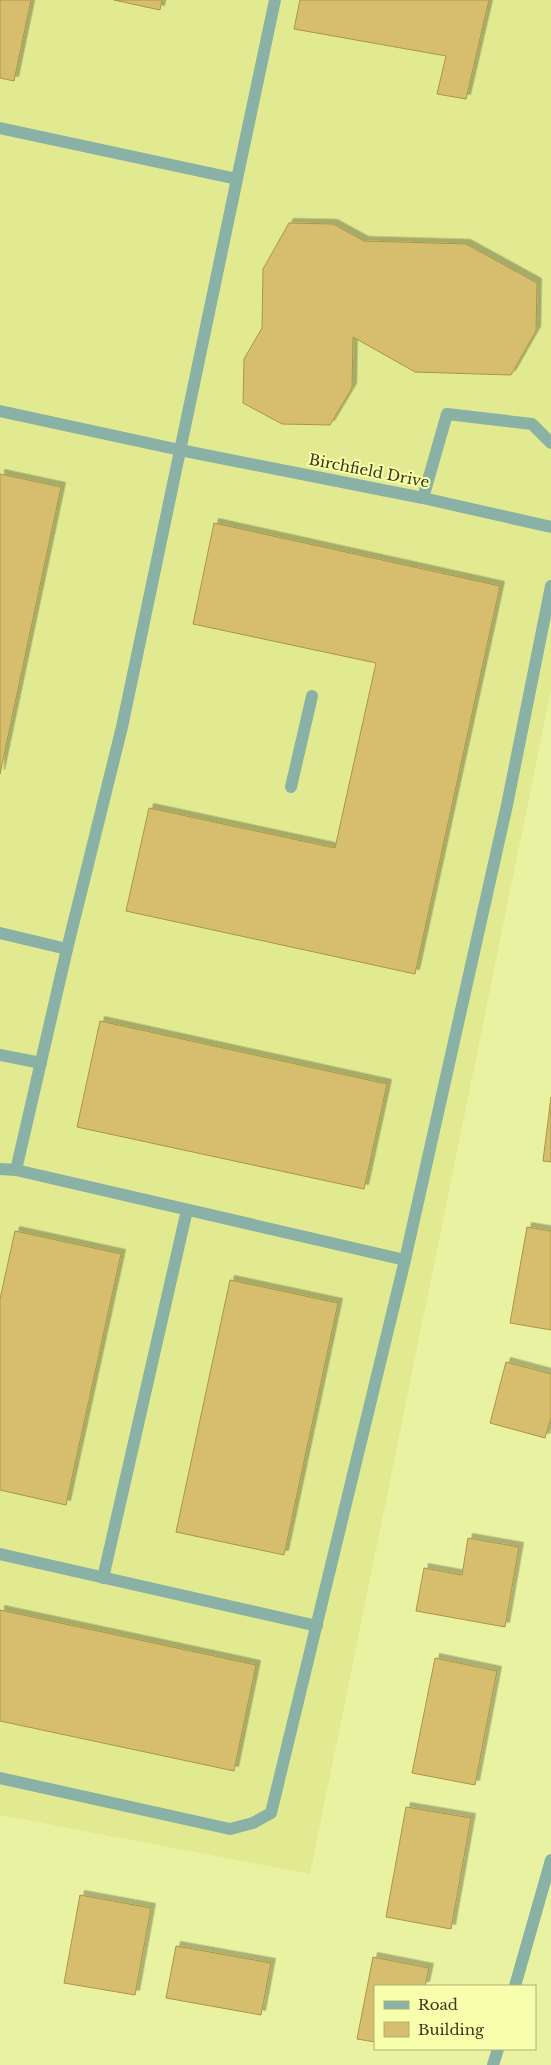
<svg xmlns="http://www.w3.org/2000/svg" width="551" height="2065" font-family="'Libre Baskerville',serif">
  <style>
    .built { fill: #e1ea90 }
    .building { fill: #d6be6e; stroke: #ac9545; filter: url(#shadow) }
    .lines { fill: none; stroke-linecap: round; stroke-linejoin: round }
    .service { stroke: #8ab1a5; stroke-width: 12 }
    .minor { stroke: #8ab1a5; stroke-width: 12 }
    .labels { text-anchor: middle; stroke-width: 4; stroke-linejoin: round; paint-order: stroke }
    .street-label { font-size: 15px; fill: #383b19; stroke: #f7ffad }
  </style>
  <defs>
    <filter id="shadow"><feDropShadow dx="4.5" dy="-4.5" stdDeviation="0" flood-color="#0004"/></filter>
  </defs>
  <rect width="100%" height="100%" fill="#e9f2a0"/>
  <path class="built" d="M0,0H551V690L310,1874L0,1815Z"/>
  <g class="building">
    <path d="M0,0H31L14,81L0,78Z"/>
    <path d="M114,0H162L160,10Z"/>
    <path d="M300,0H489L466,99L437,94L446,56L294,29Z"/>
    <path d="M289,223L333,224L364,241L466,244L537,283L536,331L511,375L415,372L353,337L352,388L330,425L282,424L243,403L244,359L262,328L263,269Z"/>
    <path d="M0,474L61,487L0,774Z"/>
    <path d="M214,523L500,586L415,974L126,911L149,808L335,848L376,663L193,624Z"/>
    <path d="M100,1021L387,1084L364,1189L77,1127Z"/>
    <path d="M551,1097V1162L543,1161Z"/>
    <path d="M527,1227L551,1231V1330L510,1323Z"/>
    <path d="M15,1231L121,1254L66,1505L0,1490V1299Z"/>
    <path d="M230,1280L338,1303L284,1555L176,1532Z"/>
    <path d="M506,1362L551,1374V1417L545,1438L490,1423Z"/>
    <path d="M468,1538L519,1547L505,1627L416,1611L424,1568L462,1575Z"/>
    <path d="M0,1610L256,1665L234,1771L0,1721Z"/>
    <path d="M435,1658L497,1671L475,1785L412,1773Z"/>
    <path d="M406,1807L471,1818L451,1929L386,1917Z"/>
    <path d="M80,1895L151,1908L135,1995L64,1983Z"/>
    <path d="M176,1946L271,1963L261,2015L166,1998Z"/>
    <path d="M373,1957L429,1968L425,1986H375V2042L357,2039Z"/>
  </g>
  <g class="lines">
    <g class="service">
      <path d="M0,128L237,179L275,0"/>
      <path d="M237,179L122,727L67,949L16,1170L405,1260L507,805L551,586"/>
      <path d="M0,411L180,450"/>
      <path d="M423,498L447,414L532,424L551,443"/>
      <path d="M291,787L312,696"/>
      <path d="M0,933L67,949"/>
      <path d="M0,1055L41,1063"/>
      <path d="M0,1169L16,1170"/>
      <path d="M0,1554L317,1626"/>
      <path d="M103,1578L187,1210"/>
      <path d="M0,1778L230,1829L253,1823L271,1813L405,1260"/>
    </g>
    <g class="minor">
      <path d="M180,450L423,498L551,527"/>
      <path d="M515,1986L551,1860"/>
      <path d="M493,2065L498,2049"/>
    </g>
  </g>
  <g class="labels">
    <g class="street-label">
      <text transform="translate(369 471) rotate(11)" y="5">Birchfield Drive</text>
    </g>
  </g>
  <rect x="374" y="1985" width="162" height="65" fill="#f7ffad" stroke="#abb172"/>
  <rect x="384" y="2001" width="25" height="8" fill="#8ab1a5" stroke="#abb172"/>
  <text x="418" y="2010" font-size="15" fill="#383b19">Road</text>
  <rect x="384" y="2022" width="25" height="15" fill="#d6be6e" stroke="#abb172"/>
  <text x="418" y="2035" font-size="15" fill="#383b19">Building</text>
</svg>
